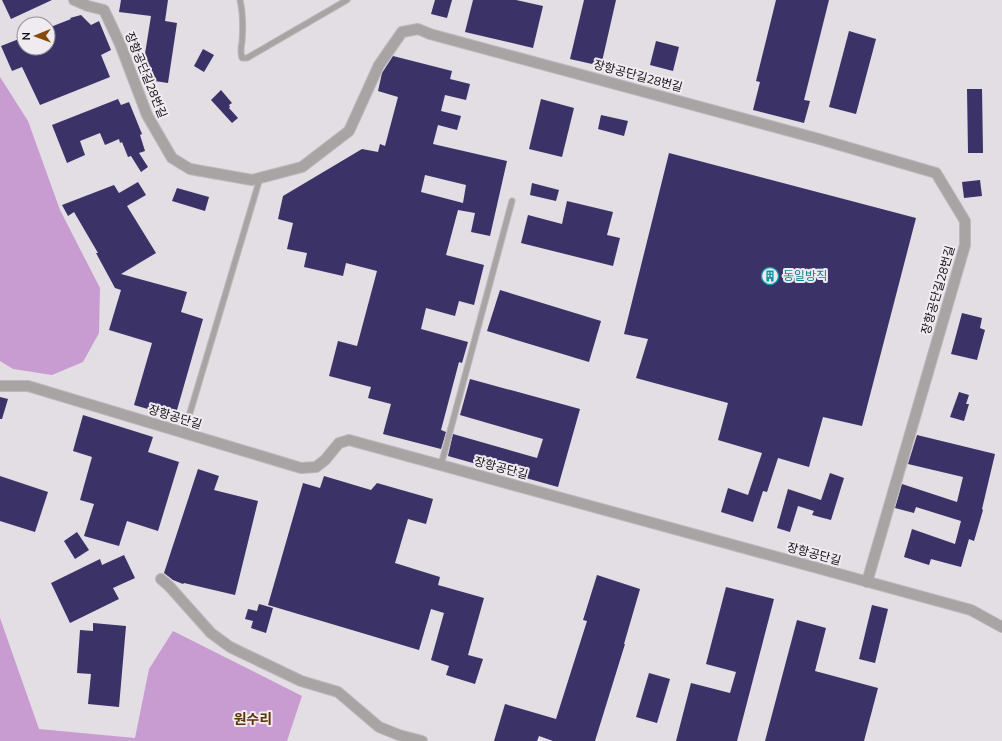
<svg xmlns="http://www.w3.org/2000/svg" width="1002" height="741" font-family="'Nunito Sans','Noto Sans KR',sans-serif">
  <style>
    .forest { fill: #c99cd1 }
    .building { fill: #3b3267; fill-rule: evenodd }
    .lines { fill: none; stroke-linecap: round; stroke-linejoin: round }
    .service-casing { stroke: #bcb7bd; stroke-width: 7 }
    .minor-casing { stroke: #bcb7bd; stroke-width: 12 }
    .service { stroke: #a8a4a3; stroke-width: 5 }
    .minor { stroke: #a8a4a3; stroke-width: 10 }
    .labels { text-anchor: middle; stroke-width: 4; stroke-linejoin: round; paint-order: stroke }
    .street-label { font-size: 12px; fill: #0d0c0e; stroke: #f0ebf1 }
    .culture-label { font-size: 12px; fill: #0d838f; stroke: #f0ebf1; text-anchor: start }
    .quarter-label { font-size: 14px; font-weight: bold; fill: #5c3306; stroke: #f0ebf1 }
  </style>
  <rect width="100%" height="100%" fill="#e3dde4"/>
  <g class="forest">
    <path d="M0,77L28,121L60,210L100,288L99,333L83,362L52,375L13,369L0,361Z"/>
    <path d="M0,618L39,729L135,738L149,669L173,631L302,696L287,741H0Z"/>
  </g>
  <g class="building">
    <path d="M2,0H52L11,19Z"/>
    <path d="M121,0H168L165,21L177,23L168,83L141,79L151,16L119,12Z"/>
    <path d="M435,0H452L447,18L431,14Z"/>
    <path d="M473,0H516L543,6L533,48L465,32Z"/>
    <path d="M584,0H616L601,66L570,59Z"/>
    <path d="M776,0H829L804,100L810,101L804,123L753,110L760,82L756,81Z"/>
    <path d="M81,15L91,25L99,21L111,50L101,55L110,77L40,105L22,67L12,71L1,46L24,37V48H48V28L71,19L70,18Z"/>
    <path d="M849,31L876,39L856,114L829,107Z"/>
    <path d="M656,41L679,47L673,71L650,65Z"/>
    <path d="M203,49L214,55L204,72L194,66Z"/>
    <path d="M393,56L452,71L450,79L470,84L466,100L445,95L441,111L461,116L457,130L438,125L433,144L507,161L490,236L471,232L475,213L458,210L446,255L484,265L474,305L459,301L455,316L426,308L421,329L468,342L462,363L459,362L441,430L446,432L441,449L383,434L391,404L368,398L371,387L329,376L338,341L357,346L377,271L346,263L343,276L304,267L307,253L287,249L293,223L278,219L283,196L362,149L378,152L380,144L385,146L398,97L378,91L382,73ZM425,175L466,185L463,203L421,192Z"/>
    <path d="M967,89H982L983,153H968Z"/>
    <path d="M221,90L232,103L229,105L230,107L229,108L238,118L232,123L211,100Z"/>
    <path d="M118,99L121,105L129,102L142,134L140,135L145,151L139,153L148,167L141,172L131,156L128,157L122,142L120,143L119,139L105,145L100,133L80,141L85,155L67,163L52,125Z"/>
    <path d="M541,99L574,108L562,157L529,149Z"/>
    <path d="M601,115L628,121L624,136L598,129Z"/>
    <path d="M669,153L916,218L862,426L823,417L809,467L778,458L767,492L763,491L753,522L721,512L728,488L748,495L762,453L718,440L728,403L636,378L648,339L624,334Z"/>
    <path d="M980,180L982,196L964,198L962,182Z"/>
    <path d="M138,182L146,195L127,206L156,253L121,274L187,292L181,312L203,319L175,417L134,405L152,343L109,330L121,290L115,288L96,253H98L74,212L68,216L62,205L114,185L119,193Z"/>
    <path d="M532,183L559,190L556,201L530,195Z"/>
    <path d="M177,188L209,197L205,211L172,201Z"/>
    <path d="M567,201L613,212L607,235L620,238L613,266L521,243L528,215L562,224Z"/>
    <path d="M500,290L601,321L589,362L487,331Z"/>
    <path d="M962,313L982,318L980,328L985,330L977,360L951,354Z"/>
    <path d="M470,379L580,409L558,487L448,456L453,434L537,458L543,439L460,415Z"/>
    <path d="M959,392L969,395L966,404H969L964,421L950,417Z"/>
    <path d="M0,397L8,399L2,419H0Z"/>
    <path d="M83,415L153,437L148,452L179,462L158,531L127,521L119,546L84,536L94,504L80,500L92,457L73,451Z"/>
    <path d="M917,435L995,454L982,509L983,510L974,541L969,539L961,567L931,559L929,565L904,557L912,529L955,544L961,521L916,507L914,513L895,508L902,484L957,502L963,477L908,464Z"/>
    <path d="M198,469L219,476L214,490L258,501L235,595L184,583L183,584L173,580L164,573Z"/>
    <path d="M830,473L844,478L831,520L812,515L814,511L798,506L790,532L777,528L788,489L821,500Z"/>
    <path d="M0,476L48,492L35,532L0,521Z"/>
    <path d="M324,476L371,490L377,483L433,499L426,524L408,519L395,563L440,577L438,585L484,598L468,655L483,659L475,684L446,675L449,666L431,660L444,613L431,609L419,650L268,605L303,483L320,488Z"/>
    <path d="M77,532L89,550L75,559L64,541Z"/>
    <path d="M124,555L135,578L113,588L119,599L70,623L51,583L100,559L102,565Z"/>
    <path d="M597,575L640,589L624,644H625L595,741H553L539,736L537,741H494L505,704L556,719L587,621L583,620Z"/>
    <path d="M726,587L774,599L737,741H676L691,683L730,693L736,672L706,664Z"/>
    <path d="M259,604L273,608L266,633L251,628L253,621L245,619L248,609L257,611Z"/>
    <path d="M872,605L888,609L875,663L859,659Z"/>
    <path d="M797,620L826,628L815,671L878,688L864,741H765Z"/>
    <path d="M93,623L126,626L119,707L88,704L91,674L77,673L80,630L93,631Z"/>
    <path d="M649,673L670,679L657,723L636,717Z"/>
  </g>
  <g class="lines">
    <g class="service-casing">
      <g id="service">
        <path d="M240,0C243,13 243,29 242,42C241,49 240,52 242,58H247L347,0"/>
        <path d="M184,433L260,178"/>
        <path d="M441,465L512,201"/>
      </g>
    </g>
    <g class="minor-casing">
      <g id="minor">
        <path d="M74,0L88,6L104,10L120,44L147,115L172,158L190,169L252,180L302,167L349,131L379,65L402,32L418,29L430,34L819,139L936,173L965,221V245L867,582"/>
        <path d="M0,386H28L301,468L316,467L325,460L339,443L349,440L971,610L1002,627"/>
        <path d="M161,579L169,586L211,633L230,647L301,681L338,692L379,727L399,735L422,741"/>
      </g>
    </g>
    <use href="#service" class="service"/>
    <use href="#minor" class="minor"/>
  </g>
  <defs>
    <g id="building-ring" transform="scale(0.9)"><circle r="9.5" fill="#f0ebf1" stroke="#0f9aa8" stroke-width="1.5"/><path d="M-4-6H4V6H1V3H-1V6H-4ZM-2.5-4.3h1.7v1.8h-1.7ZM.8-4.3h1.7v1.8H.8ZM-2.5-1h1.7V.8h-1.7ZM.8-1h1.7V.8H.8Z" fill="#0f9aa8"/></g>
  </defs>
  <g fill-rule="evenodd">
    <use href="#building-ring" x="770" y="276"/>
  </g>
  <g class="labels">
    <g class="street-label">
      <text transform="translate(146 75) rotate(68)" y="4">장항공단길28번길</text>
      <text transform="translate(638 76) rotate(15)" y="4">장항공단길28번길</text>
      <text transform="translate(938 290) rotate(-74)" y="4">장항공단길28번길</text>
      <text transform="translate(175 417) rotate(17)" y="4">장항공단길</text>
      <text transform="translate(501 468) rotate(15)" y="4">장항공단길</text>
      <text transform="translate(814 554) rotate(15)" y="4">장항공단길</text>
    </g>
    <g class="culture-label">
      <text x="783" y="280">동일방직</text>
    </g>
    <g class="quarter-label">
      <text x="253" y="724">원수리</text>
    </g>
  </g>
  <g transform="translate(36 36) rotate(269)"><circle r="19" fill="#f0ebf1" stroke="#959296"/>
  <path d="M0-3L7 15L0 10L-7 15Z" fill="#854a03"/>
  <text y="-6" font-size="11" font-weight="bold" text-anchor="middle" fill="#0d0c0e">N</text>
  </g>
</svg>
